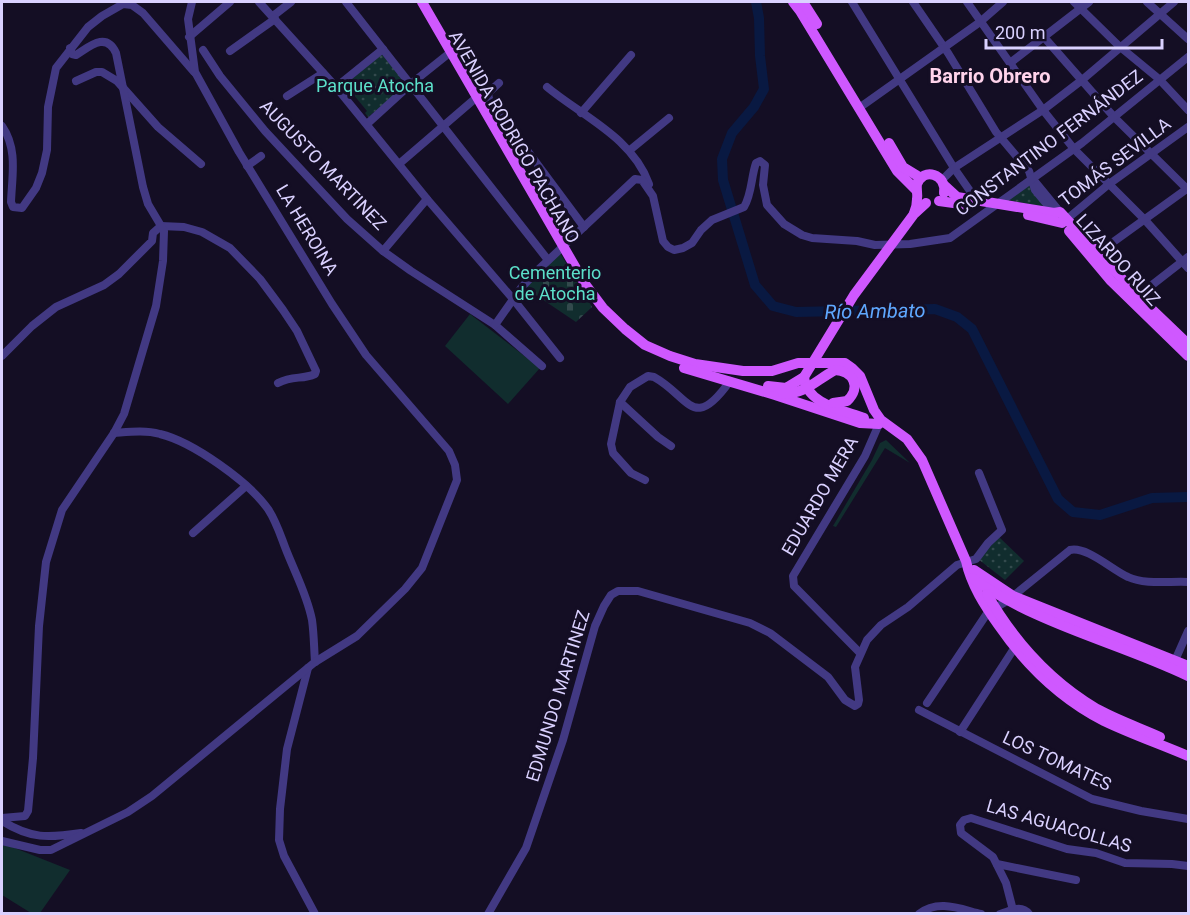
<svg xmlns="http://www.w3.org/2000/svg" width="1190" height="915" font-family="Roboto,sans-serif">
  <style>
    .grass { fill: url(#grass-dots) }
    .cemetery { fill: url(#cemetery-stones) }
    .garden { fill: #112d2e }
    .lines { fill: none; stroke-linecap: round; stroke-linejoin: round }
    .river { stroke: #091942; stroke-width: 10 }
    .minor { stroke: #423983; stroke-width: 8 }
    .major { stroke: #cf58ff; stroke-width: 10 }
    .labels { text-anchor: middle; stroke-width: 6; stroke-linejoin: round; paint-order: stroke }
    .park-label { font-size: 18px; fill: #5ce0ca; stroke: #140e24 }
    .street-label { font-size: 18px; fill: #dad1ff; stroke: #140e24 }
    .neighbourhood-label { font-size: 20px; font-weight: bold; fill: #ffd3eb; stroke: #140e24 }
    .water-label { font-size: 20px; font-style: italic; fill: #5fa8ff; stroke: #140e24 }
  </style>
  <defs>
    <pattern id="grass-dots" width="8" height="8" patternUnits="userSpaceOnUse" patternTransform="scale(1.5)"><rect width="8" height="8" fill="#112d2e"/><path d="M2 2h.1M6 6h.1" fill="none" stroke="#334a4d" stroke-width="1.8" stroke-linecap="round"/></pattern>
    <pattern id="cemetery-stones" width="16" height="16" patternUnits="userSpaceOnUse" patternTransform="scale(1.5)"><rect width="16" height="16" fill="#112d2e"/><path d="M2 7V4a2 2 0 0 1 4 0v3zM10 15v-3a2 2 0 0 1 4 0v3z" fill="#334a4d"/></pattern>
  </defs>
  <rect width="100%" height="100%" fill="#140e24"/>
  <g class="grass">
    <path d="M382,54L407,85L368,117L365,113L367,111L348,88L345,90L342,87Z"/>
    <path d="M1030,182L1049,208L1008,200Z"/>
    <path d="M999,537L1024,561L1005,580L978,559Z"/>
  </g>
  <path class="cemetery" d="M559,251L592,307L576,322L524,287Z"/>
  <g class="garden">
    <path d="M470,314L540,368L508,404L445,346Z"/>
    <path d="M886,440L910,463L885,448L836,527L833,526L872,460L880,443Z"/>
    <path d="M2,843L70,870L40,913H31L2,895Z"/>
  </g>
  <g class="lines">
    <path class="river" d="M756,2L759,18L760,56L764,89L754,107L732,133L722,159L723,180L755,285L773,306L796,312L935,309L957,317L972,329L1058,499L1073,512L1100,515L1152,498L1188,497"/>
    <g class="minor">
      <path d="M259,2L336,87L427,199L513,299L560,358"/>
      <path d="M346,2L548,260"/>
      <path d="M852,2L954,168L977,201"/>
      <path d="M913,2L948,53L996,132L1029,171L1035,190L1054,213"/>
      <path d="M967,2L1043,110L1074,149L1145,220L1188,268"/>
      <path d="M1074,2L1119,46L1159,79L1188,110"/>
      <path d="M1147,2L1188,39"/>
      <path d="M273,16L291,2"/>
      <path d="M1043,36L1114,117L1188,190"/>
      <path d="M189,37L230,2"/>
      <path d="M203,50L220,76L265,131L347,219L383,251L411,271L495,325L542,366"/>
      <path d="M230,51L275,19"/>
      <path d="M1010,63L1089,2"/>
      <path d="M76,81L96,72H102L117,81L158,127L201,164"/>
      <path d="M499,83L488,93L489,99L584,227"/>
      <path d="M336,87L383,49"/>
      <path d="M547,87C582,116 633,138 649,184"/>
      <path d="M287,96L323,73"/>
      <path d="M859,108L980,22L1003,2"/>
      <path d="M581,113L631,55"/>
      <path d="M367,124L412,83L452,51"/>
      <path d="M2,126C18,149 12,176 11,202L13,207L22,208L36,188L42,173L47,150L48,107L56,68L88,27L102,16L123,4L132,5L143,13L194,72"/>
      <path d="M630,150L669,118"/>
      <path d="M399,164L477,97"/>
      <path d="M247,166L261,156"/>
      <path d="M1032,178L1060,212"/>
      <path d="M942,180L954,168L1043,110L1082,80L1174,2"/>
      <path d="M1067,219L1109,184L1188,127"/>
      <path d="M383,251L427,199"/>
      <path d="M1098,253L1188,188"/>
      <path d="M1134,299L1188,257"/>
      <path d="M495,325L521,288L539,269L635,179L642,180L653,196L663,241L668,247L674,250L683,248L692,243L701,230L712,220L744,207C752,194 751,177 756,163L760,161L765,165L763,185L767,205L784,224L802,235L812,238L857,241L875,245L910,244L950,238L1082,143L1188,57"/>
      <path d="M2,356L32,326L56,307L104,285L119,274L152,241L153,233L161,226L184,227L202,232L230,248L260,279L283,310L297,331L316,371L315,374C302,380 293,375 278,383"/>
      <path d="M620,402L658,437L671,446"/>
      <path d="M114,433C129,432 145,430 160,434C193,442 249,482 268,509C276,521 280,534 285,547C294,571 307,594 312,620C314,634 314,648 315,662"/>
      <path d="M645,480L631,473L613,453L611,444L620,402L630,387L648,376L654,377C690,397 693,433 730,381"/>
      <path d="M193,533L246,486"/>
      <path d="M860,653L794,586L793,576L865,456L879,424"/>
      <path d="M1173,665L1188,631"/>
      <path d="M308,668L287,749L280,809L279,840L284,856L315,914"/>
      <path d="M927,703L988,612L1007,601L1070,550C1087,546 1112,570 1128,577C1145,585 1170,581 1188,582"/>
      <path d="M919,710L1092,799L1141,811L1188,819"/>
      <path d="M960,732L1017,644"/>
      <path d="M2,818L25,816L28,811L33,758L39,626L46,562L62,510L114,433L124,414L156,306L163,261L164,231L148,204L143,187L116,53C106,31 89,47 76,55L72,54L70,48"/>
      <path d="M2,821C31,839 48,838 81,833"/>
      <path d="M2,841L40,850H51L128,812L152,796L315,662L357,636L405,589L422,568L457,480L455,465L449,451L366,355L332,304L239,152L195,72L188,19L192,2"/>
      <path d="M997,864L1076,880"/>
      <path d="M488,914L526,848L563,740L595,626L604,606L611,595L618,591H638L750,623L770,633L828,677L845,700L855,706L858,704L859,700L855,667L867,640L881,625L908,607L957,565L976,559L988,543L1002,530L979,473"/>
      <path d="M919,914C938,899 960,909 981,914"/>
      <path d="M1000,914C1011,911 1021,904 1029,914"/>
      <path d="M1014,914L1006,883L993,857L961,833L960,825L964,820L971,818L1067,849L1096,853L1125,863L1172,864L1188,866"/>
    </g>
    <g class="major">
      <path d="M422,2L585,284L603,308L625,329L645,345L670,356L695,364L743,371H772L798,363H845L852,368L860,376L874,410L881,420L907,439L922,460L966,561C971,585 985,606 999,626C1026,665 1061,699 1104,721C1131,734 1160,744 1188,756"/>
      <path d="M793,2L800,11L897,171L916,190"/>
      <path d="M803,2L817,24"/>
      <path d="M889,143L903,167L921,178"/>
      <path d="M945,186L957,197L1054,213L1060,212L1138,296L1188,344"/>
      <path d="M939,201L968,205"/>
      <path d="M914,213C916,209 917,204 917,199C918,194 916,189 917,184C923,167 947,174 944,193"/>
      <path d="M1028,215L1062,223"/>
      <path d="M1069,231L1111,281L1188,356"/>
      <path d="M684,368L775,395L860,423L879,424"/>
      <path d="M804,377C806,404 843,410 864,418"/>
      <path d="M768,386L786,388L804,377L854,295L914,214L926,203"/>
      <path d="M783,394C807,393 815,381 835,370C853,371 862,387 847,401L833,403"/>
      <path d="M974,570L1013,596L1188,666"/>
      <path d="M972,578C1038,625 1117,642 1188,676"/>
      <path d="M987,594C1014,641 1050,681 1097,709C1117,720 1140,728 1160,737"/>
    </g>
  </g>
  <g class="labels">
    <g class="park-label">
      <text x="375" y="92">Parque Atocha</text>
      <text x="555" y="279">Cementerio<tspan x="555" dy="21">de Atocha</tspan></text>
    </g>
    <g class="street-label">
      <text transform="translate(514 137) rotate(60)" y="6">AVENIDA RODRIGO PACHANO</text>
      <text transform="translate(1049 143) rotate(-37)" y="6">CONSTANTINO FERNÁNDEZ</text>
      <text transform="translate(1115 162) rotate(-37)" y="6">TOMÁS SEVILLA</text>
      <text transform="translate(323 165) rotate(46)" y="6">AUGUSTO MARTINEZ</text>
      <text transform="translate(307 230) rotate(59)" y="6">LA HEROINA</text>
      <text transform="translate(1118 260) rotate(48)" y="6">LIZARDO RUIZ</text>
      <text transform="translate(820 496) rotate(-60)" y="6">EDUARDO MERA</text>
      <text transform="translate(558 696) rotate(-73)" y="6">EDMUNDO MARTINEZ</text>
      <text transform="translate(1057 761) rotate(25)" y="6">LOS TOMATES</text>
      <text transform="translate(1059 826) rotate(16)" y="6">LAS AGUACOLLAS</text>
    </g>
    <g class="neighbourhood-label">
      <text x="990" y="83">Barrio Obrero</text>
    </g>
    <g class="water-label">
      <text transform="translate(875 311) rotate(-1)" y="7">Río Ambato</text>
    </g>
  </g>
  <rect width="1190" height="915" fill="none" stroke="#dad1ff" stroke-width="6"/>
  <path d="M986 39v9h176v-9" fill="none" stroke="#dad1ff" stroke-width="3"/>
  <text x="995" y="39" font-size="18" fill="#dad1ff" stroke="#140e24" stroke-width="4.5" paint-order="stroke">200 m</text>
</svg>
